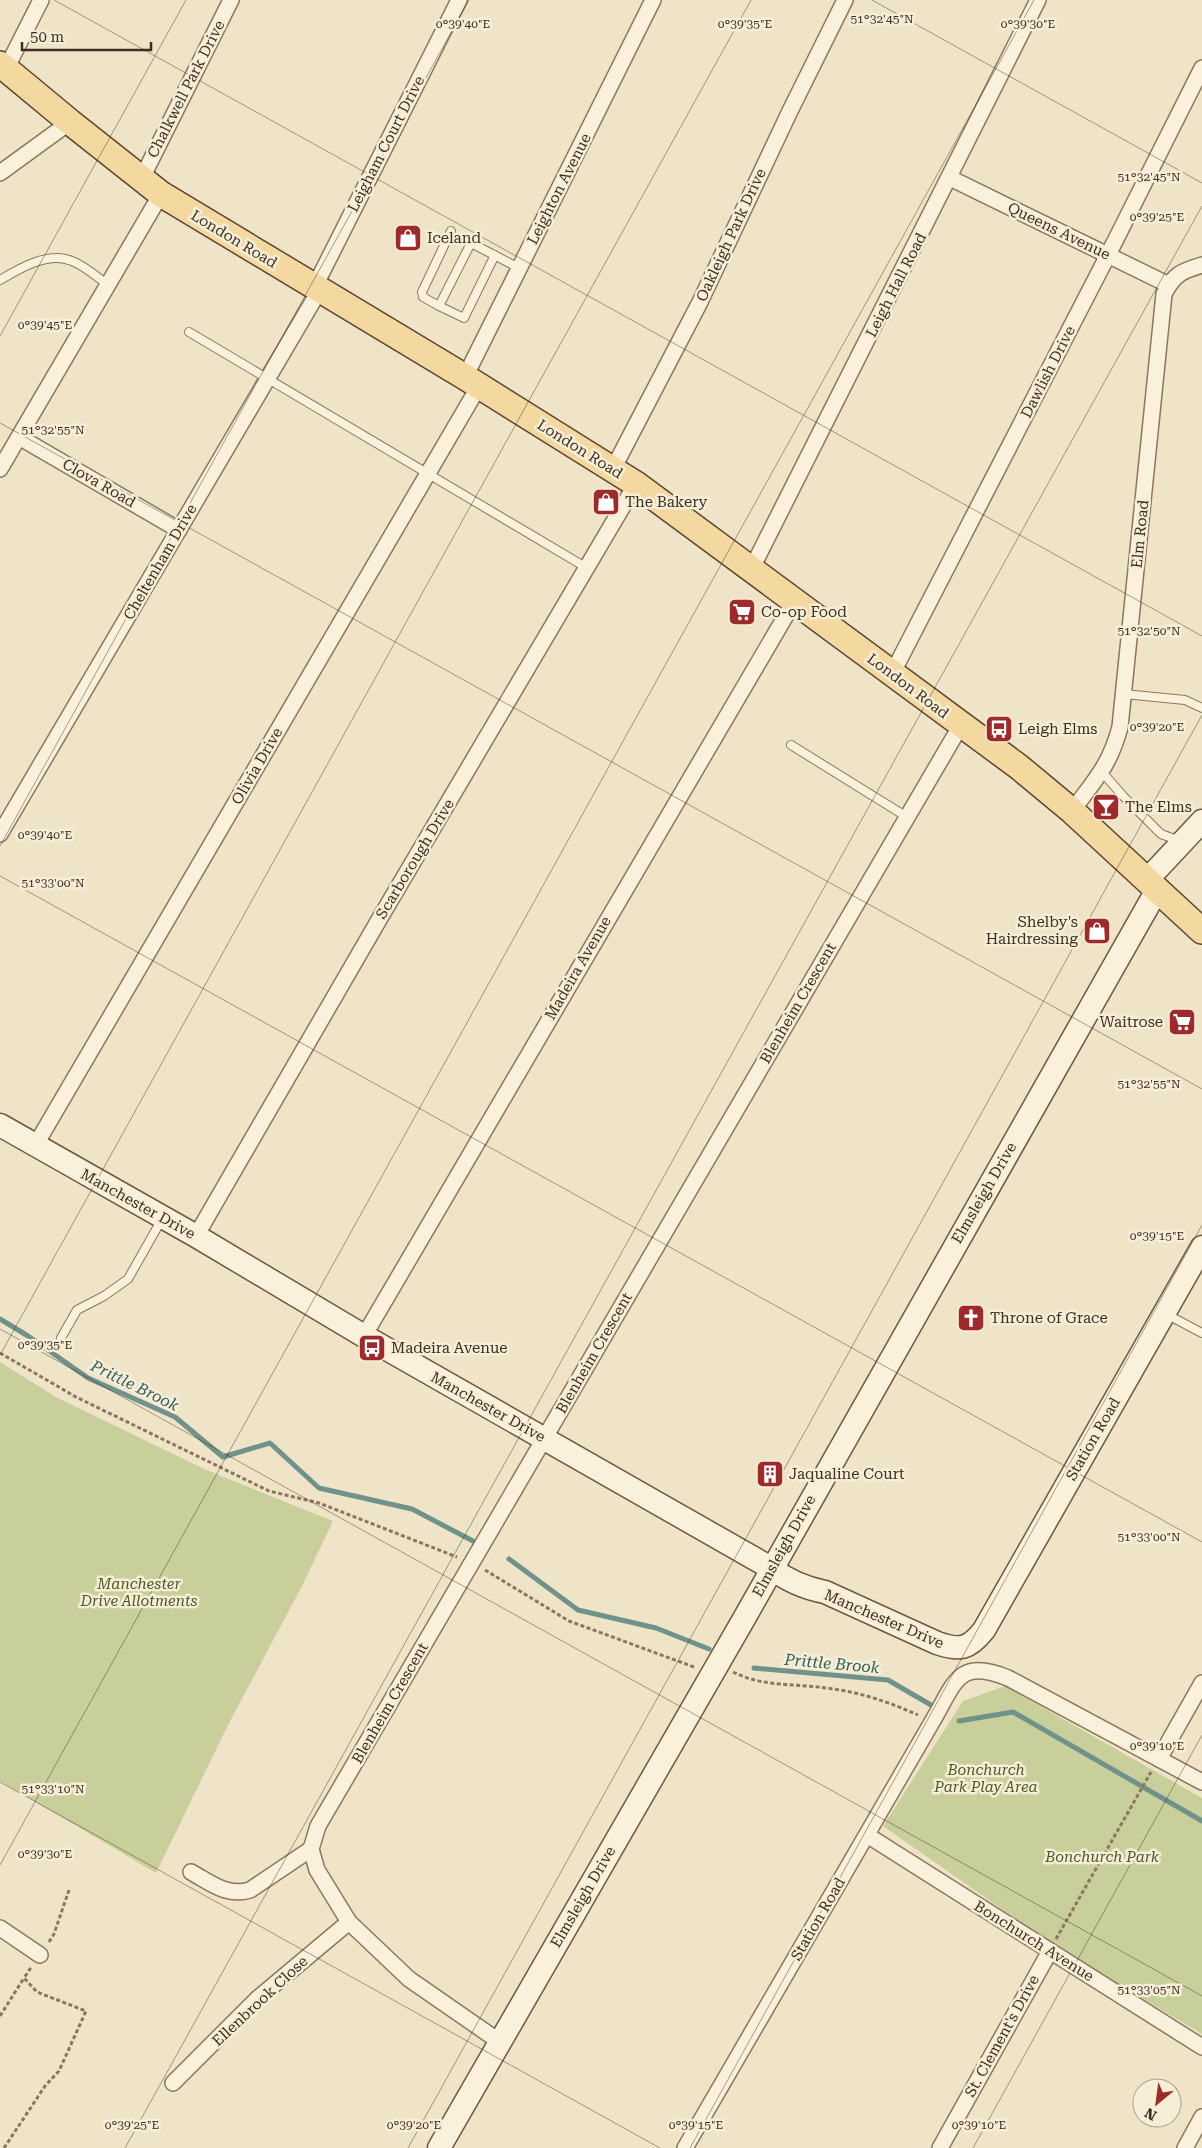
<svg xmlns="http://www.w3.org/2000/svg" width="1202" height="2148" font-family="'Roboto Serif',serif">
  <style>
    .green { fill: #c9cf9b }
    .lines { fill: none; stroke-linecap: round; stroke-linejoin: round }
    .stream { stroke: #6f938a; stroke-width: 5 }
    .lane-casing { stroke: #8d765c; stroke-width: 10 }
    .street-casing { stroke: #8d765c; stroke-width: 18 }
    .secondary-casing { stroke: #6f573f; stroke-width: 25 }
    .primary-casing { stroke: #5b4430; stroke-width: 28 }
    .path { stroke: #8d765c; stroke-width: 3; stroke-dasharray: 4 2.5; stroke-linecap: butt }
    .lane { stroke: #faf1dc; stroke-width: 8 }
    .street { stroke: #faf1dc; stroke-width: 15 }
    .secondary { stroke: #faf1dc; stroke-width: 22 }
    .primary { stroke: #f3d9a0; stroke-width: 25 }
    .ticks { fill: none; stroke: #3d2e20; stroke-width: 1; stroke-opacity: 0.45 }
    .labels { text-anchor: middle; stroke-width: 5; stroke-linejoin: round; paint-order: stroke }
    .street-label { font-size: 15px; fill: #3d2e20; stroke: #f7eed8 }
    .poi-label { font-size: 15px; fill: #3d2e20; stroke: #f7eed8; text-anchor: start }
    .park-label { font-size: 15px; font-style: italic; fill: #4d5a26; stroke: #f7eed8 }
    .water-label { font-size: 16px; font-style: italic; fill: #2f5d5a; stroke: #f7eed8 }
    .ticks-label { font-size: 12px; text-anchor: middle; fill: #3d2e20; stroke: #f7eed8; stroke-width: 5; stroke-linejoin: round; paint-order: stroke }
  </style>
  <rect width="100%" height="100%" fill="#f0e4c8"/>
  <g class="green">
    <path d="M0,1362L56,1397L204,1469L333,1521L301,1588L228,1725L156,1873L0,1781Z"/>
    <path d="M1005,1686L1202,1798V2034L1053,1945L883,1826L963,1701Z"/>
  </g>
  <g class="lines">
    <g class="stream">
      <path d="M0,1319L28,1336L88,1378L175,1417L223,1457L270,1443L319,1488L412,1509L473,1541"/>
      <path d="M509,1559L578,1610L656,1628L709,1649"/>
      <path d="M754,1668L888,1680L931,1705"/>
      <path d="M959,1721L1013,1712L1202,1821"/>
    </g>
    <g class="lane-casing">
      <g id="lane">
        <path d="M495,255L464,318L439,306L471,243L519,268"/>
        <path d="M0,280C20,268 49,251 72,261C85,266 97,277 108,285"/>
        <path d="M439,306L423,297L422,292L451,231"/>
        <path d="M189,332L587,568"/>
        <path d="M1124,694L1185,700L1202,708"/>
        <path d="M791,745L907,817"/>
        <path d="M1102,772L1123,796L1161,834L1180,841"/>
        <path d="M1166,1314L1202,1333"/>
        <path d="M61,1338L77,1310L104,1296L128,1279L162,1219"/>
      </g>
    </g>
    <g class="street-casing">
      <g id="street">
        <path d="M6,69L41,0"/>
        <path d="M0,173L70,122"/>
        <path d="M142,178L231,0"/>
        <path d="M950,178L1169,285"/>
        <path d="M314,288L459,0"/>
        <path d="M465,377L653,0"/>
        <path d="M19,437L179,530"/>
        <path d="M0,469L161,194"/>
        <path d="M613,469L700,302L790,111L845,0"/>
        <path d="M752,568L1038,0"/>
        <path d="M892,674L1108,255L1202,68"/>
        <path d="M1072,811C1095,780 1110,765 1120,727L1164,294C1174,274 1182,271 1202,265"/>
        <path d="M0,834L319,291"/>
        <path d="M35,1146L479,386"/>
        <path d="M196,1236L380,918L636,484"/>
        <path d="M364,1336L795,600"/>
        <path d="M1159,1759L1202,1683"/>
        <path d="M867,1835L1202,2047"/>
        <path d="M191,1872C211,1883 227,1897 250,1890L311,1849"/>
        <path d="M0,1928L40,1955"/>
        <path d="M500,2042L409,1979L349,1922L317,1870L311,1849L318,1826L961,725"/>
        <path d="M173,2083L257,1999L349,1922"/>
        <path d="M685,2148L932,1722C955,1683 958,1657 1008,1678L1202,1782"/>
        <path d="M940,2148L1050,1951"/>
        <path d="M1185,2148L1202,2117"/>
      </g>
    </g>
    <g class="secondary-casing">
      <g id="secondary">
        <path d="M1147,880L1202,821"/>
        <path d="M0,1125L196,1236L364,1336L771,1568C788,1581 804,1588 825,1592L937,1643C960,1651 969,1649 984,1630L1202,1247"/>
        <path d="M439,2148L745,1617L1157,890"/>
      </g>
    </g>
    <g class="primary-casing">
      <path id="primary" d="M0,64L70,122L161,194L465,377L636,484L1019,767L1072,811L1202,931"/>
    </g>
    <g class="path">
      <path d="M0,1353L76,1397L269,1491L319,1503L457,1557"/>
      <path d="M485,1570L569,1621L694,1667"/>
      <path d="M733,1672C765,1688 799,1683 833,1689C863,1693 891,1703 918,1715"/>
      <path d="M1056,1939L1151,1772"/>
      <path d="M49,1942L54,1934L69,1890"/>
      <path d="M0,2016L24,1978"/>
      <path d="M4,2148L45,2086L59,2071L86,2011L37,1992L24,1978L32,1966"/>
    </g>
    <use href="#lane" class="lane"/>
    <use href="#street" class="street"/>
    <use href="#secondary" class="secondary"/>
    <use href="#primary" class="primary"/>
  </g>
  <path class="ticks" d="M54,0L1202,636M872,0L1202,183M0,336L186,0M0,423L1202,1089M0,846L469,0M0,876L1202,1542M0,1329L1202,1996M0,1355L751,0M0,1782L660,2148M0,1865L1034,0M125,2148L1202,206M408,2148L1202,715M690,2148L1202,1225M973,2148L1202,1735"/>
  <defs>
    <g id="shop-square" transform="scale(1.4375)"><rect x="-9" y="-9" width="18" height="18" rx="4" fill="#9e2a2b" stroke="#f7eed8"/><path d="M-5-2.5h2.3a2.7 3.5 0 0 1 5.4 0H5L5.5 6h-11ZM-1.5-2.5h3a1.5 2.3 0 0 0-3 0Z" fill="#fff"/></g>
    <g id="supermarket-square" transform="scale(1.4375)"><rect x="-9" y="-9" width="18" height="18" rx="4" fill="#9e2a2b" stroke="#f7eed8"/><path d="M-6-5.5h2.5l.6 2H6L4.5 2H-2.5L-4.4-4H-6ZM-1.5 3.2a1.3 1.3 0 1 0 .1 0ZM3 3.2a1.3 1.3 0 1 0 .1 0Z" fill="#fff"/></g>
    <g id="bus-square" transform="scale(1.4375)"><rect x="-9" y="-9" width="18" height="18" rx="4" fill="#9e2a2b" stroke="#f7eed8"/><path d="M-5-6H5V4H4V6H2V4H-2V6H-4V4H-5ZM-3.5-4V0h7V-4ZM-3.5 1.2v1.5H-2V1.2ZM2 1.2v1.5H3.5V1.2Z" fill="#fff"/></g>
    <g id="bar-square" transform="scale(1.4375)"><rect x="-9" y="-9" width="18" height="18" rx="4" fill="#9e2a2b" stroke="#f7eed8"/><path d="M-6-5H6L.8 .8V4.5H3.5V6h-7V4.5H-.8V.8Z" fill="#fff"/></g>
    <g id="church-square" transform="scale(1.4375)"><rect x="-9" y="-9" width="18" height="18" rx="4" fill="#9e2a2b" stroke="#f7eed8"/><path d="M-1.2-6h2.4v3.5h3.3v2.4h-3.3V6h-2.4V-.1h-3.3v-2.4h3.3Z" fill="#fff"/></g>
    <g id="building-square" transform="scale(1.4375)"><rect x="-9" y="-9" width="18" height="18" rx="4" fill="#9e2a2b" stroke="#f7eed8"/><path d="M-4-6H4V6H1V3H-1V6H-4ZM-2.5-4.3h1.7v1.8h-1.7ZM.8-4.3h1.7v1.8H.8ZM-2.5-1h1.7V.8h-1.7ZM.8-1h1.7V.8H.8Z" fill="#fff"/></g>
  </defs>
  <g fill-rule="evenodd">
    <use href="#shop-square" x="408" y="238"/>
    <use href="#shop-square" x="606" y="502"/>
    <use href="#supermarket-square" x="742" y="612"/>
    <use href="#bus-square" x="999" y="729"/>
    <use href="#bar-square" x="1106" y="807"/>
    <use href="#shop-square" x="1097" y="931"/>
    <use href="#supermarket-square" x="1182" y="1022"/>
    <use href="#church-square" x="971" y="1318"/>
    <use href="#bus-square" x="372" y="1348"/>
    <use href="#building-square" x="770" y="1474"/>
  </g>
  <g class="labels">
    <g class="street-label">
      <text transform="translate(186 89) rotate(-63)" y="5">Chalkwell Park Drive</text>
      <text transform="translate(386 144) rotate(-63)" y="5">Leigham Court Drive</text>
      <text transform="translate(559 189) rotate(-63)" y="5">Leighton Avenue</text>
      <text transform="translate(1059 231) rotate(26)" y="5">Queens Avenue</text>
      <text transform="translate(731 235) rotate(-65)" y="5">Oakleigh Park Drive</text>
      <text transform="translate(234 239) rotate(31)" y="5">London Road</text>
      <text transform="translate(896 285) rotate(-63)" y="5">Leigh Hall Road</text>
      <text transform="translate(1048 372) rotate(-63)" y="5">Dawlish Drive</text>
      <text transform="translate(580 449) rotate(32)" y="5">London Road</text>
      <text transform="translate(99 483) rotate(30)" y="5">Clova Road</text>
      <text transform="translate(1140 534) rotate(-84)" y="5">Elm Road</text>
      <text transform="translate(160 562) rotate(-60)" y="5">Cheltenham Drive</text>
      <text transform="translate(908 686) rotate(37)" y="5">London Road</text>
      <text transform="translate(257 766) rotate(-60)" y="5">Olivia Drive</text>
      <text transform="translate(415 859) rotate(-59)" y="5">Scarborough Drive</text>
      <text transform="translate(578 968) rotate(-60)" y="5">Madeira Avenue</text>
      <text transform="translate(798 1003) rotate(-60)" y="5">Blenheim Crescent</text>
      <text transform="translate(984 1193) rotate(-60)" y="5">Elmsleigh Drive</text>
      <text transform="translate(138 1204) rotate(29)" y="5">Manchester Drive</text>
      <text transform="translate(594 1353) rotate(-60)" y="5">Blenheim Crescent</text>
      <text transform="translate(488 1407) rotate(29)" y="5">Manchester Drive</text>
      <text transform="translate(1093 1439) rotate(-60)" y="5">Station Road</text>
      <text transform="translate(784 1546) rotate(-61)" y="5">Elmsleigh Drive</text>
      <text transform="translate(884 1619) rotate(23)" y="5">Manchester Drive</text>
      <text transform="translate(390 1703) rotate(-60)" y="5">Blenheim Crescent</text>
      <text transform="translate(583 1897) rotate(-60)" y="5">Elmsleigh Drive</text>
      <text transform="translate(818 1919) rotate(-60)" y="5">Station Road</text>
      <text transform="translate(1034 1941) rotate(32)" y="5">Bonchurch Avenue</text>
      <text transform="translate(260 2001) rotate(-43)" y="5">Ellenbrook Close</text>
      <text transform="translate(1002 2036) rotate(-61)" y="5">St. Clement's Drive</text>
    </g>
    <g class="poi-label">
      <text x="427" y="243">Iceland</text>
      <text x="625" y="507">The Bakery</text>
      <text x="761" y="617">Co-op Food</text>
      <text x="1018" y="734">Leigh Elms</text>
      <text x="1125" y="812">The Elms</text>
      <text x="1078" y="927" text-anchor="end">Shelby's<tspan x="1078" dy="17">Hairdressing</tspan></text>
      <text x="1163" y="1027" text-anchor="end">Waitrose</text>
      <text x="990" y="1323">Throne of Grace</text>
      <text x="391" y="1353">Madeira Avenue</text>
      <text x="789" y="1479">Jaqualine Court</text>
    </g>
    <g class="park-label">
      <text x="139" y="1589">Manchester<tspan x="139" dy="17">Drive Allotments</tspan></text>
      <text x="986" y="1775">Bonchurch<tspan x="986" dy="17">Park Play Area</tspan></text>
      <text x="1102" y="1862">Bonchurch Park</text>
    </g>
    <g class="water-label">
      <text transform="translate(135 1385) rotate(26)" y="6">Prittle Brook</text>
      <text transform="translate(832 1663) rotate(5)" y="6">Prittle Brook</text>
    </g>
  </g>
  <g class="ticks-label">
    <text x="882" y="23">51°32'45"N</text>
    <text x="463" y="28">0°39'40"E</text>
    <text x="745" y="28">0°39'35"E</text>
    <text x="1028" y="28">0°39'30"E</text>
    <text x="1149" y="181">51°32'45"N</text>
    <text x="1157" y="221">0°39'25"E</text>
    <text x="45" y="329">0°39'45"E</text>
    <text x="53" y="434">51°32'55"N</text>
    <text x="1149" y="635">51°32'50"N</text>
    <text x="1157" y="731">0°39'20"E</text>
    <text x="45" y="839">0°39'40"E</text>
    <text x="53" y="887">51°33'00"N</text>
    <text x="1149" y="1088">51°32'55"N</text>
    <text x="1157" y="1240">0°39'15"E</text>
    <text x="45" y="1349">0°39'35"E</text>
    <text x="1149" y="1541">51°33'00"N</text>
    <text x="1157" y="1750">0°39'10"E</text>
    <text x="53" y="1793">51°33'10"N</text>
    <text x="45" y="1858">0°39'30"E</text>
    <text x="1149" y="1994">51°33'05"N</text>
    <text x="132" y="2129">0°39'25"E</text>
    <text x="414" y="2129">0°39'20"E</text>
    <text x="696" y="2129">0°39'15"E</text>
    <text x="979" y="2129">0°39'10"E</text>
  </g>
  <g transform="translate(1157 2103) rotate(209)"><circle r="24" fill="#f7eed8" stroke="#ada18e"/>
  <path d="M0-4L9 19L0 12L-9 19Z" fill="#9e2a2b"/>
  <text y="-8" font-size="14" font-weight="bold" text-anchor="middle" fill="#3d2e20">N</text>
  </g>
  <path d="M22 42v8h129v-8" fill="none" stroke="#3d2e20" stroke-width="2.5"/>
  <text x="30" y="42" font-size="15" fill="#3d2e20" stroke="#f7eed8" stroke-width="4" paint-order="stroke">50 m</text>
</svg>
